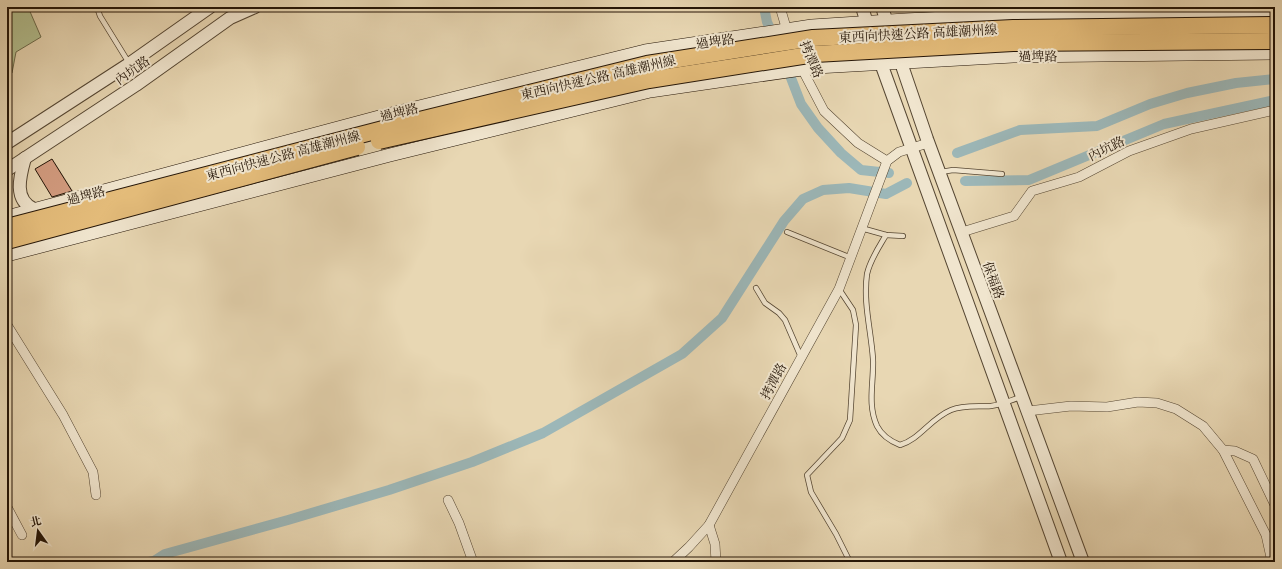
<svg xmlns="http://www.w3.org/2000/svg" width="1282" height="569" font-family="'IM FELL French Canon','Noto Serif TC',serif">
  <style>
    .green { fill: #b3bf8f; stroke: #6c6a4b }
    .shadow { fill: #0003 }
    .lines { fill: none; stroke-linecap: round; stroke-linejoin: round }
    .stream { stroke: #6c7671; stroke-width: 3 }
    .canal { stroke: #9cb7b8; stroke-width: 10 }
    .building { fill: #d39c80; stroke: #241507 }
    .service-casing { stroke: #554632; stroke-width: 6 }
    .minor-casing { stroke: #554632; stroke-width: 10 }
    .tertiary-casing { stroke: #554632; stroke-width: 14 }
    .secondary-casing { stroke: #241507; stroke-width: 14 }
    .service { stroke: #f0e5ce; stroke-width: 4.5 }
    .minor { stroke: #f0e5ce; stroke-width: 9 }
    .tertiary { stroke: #f0e5ce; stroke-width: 12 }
    .secondary { stroke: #f0e5ce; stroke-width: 13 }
    .trunk-bridge-casing { stroke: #241507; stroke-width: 18; stroke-linecap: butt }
    .trunk-bridge { stroke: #e4bc7a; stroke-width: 16 }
    .labels { text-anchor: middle; stroke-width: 4; stroke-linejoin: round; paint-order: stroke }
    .street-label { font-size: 13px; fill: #241507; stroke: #f0e5ce }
  </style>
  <rect width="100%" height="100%" fill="#e8d7b3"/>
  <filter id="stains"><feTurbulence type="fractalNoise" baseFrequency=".005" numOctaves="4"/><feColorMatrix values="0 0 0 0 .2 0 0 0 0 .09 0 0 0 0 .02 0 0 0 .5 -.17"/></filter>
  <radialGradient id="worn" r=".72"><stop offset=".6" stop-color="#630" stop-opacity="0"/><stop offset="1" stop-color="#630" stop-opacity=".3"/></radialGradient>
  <path class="green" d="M7,7H28L41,37L16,52L12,73L7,74Z"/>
  <path class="shadow" d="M55,163L75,194L56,199L53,196Z"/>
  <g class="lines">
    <path class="stream" d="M159,558L161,562"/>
    <g class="canal">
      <path d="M764,7L767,22L774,37"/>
      <path d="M786,65L801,104L818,128L841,153L861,170L889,173"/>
      <path d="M957,153L1020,130L1097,126L1150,104L1187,93L1236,83L1275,79"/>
      <path d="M965,181L1029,180L1164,124L1275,100"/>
      <path d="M149,562L154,561L165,554L288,520L389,490L472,462L543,433L682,354L722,318L784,221L803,199L823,190L849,188L886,194L907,183"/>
    </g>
  </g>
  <path class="building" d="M52,159L72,191L52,197L35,169Z"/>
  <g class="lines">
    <g class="service-casing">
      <g id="service">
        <path d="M97,7L100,16L129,63"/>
        <path d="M941,172L953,170L1002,174"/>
        <path d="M861,228L886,235L903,236"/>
        <path d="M787,232L849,257"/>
        <path d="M886,235C879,247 870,260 867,274C863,303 871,330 873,359C874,382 867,404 877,426C882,436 890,441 900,445C919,440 931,418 951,410C963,405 978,407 991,406C1001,405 1011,400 1021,397"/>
        <path d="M756,288L765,303L779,313L785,320L801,357"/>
        <path d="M839,289L853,310L856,325L850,420L842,438L807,475L811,492L836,534L850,562"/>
      </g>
    </g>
    <g class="minor-casing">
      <g id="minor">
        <path d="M780,7L788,34"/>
        <path d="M800,65L824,111L858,143L887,161"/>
        <path d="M962,232L1014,216L1032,191L1079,177L1129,151L1191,129L1275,110"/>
        <path d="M7,325L63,415L93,472L96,495"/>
        <path d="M1028,411L1071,406L1107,407L1138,402L1157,403L1176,409L1203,426L1223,450L1266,535L1272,562"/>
        <path d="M1223,450L1235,451L1253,459L1275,505"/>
        <path d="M448,500L459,523L473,562"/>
        <path d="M7,507L22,535"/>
        <path d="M709,525L715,544L716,562"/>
        <path d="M673,562L689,547L709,525L839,289L887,161L899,152L928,143"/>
      </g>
    </g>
    <g class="tertiary-casing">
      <g id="tertiary">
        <path d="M862,7L869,30"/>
        <path d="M882,7L889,29"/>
        <path d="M898,54L927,139L1083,562"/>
        <path d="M878,55L1061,562"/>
        <path d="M7,143L129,64L210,7"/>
        <path d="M25,158C20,176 13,200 34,209"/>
        <path d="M7,170L136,85L230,18L255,7"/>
      </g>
    </g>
    <g class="secondary-casing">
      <g id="secondary">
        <path d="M7,217L379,117L645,51L812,26L905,20L966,17L1275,14"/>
        <path d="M7,255L390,155L650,91L816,67L1013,56L1275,53"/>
      </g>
    </g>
    <use href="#service" class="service"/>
    <use href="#minor" class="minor"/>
    <use href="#tertiary" class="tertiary"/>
    <use href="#secondary" class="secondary"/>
    <g class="trunk-bridge-casing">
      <g id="trunk-bridge">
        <path d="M379,141L649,80L815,54L1013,43L1275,41"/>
        <path d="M7,227L383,129L647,64L813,38L1013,28L1275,25"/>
        <path d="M7,241L357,147"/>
      </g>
    </g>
    <use href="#trunk-bridge" class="trunk-bridge"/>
  </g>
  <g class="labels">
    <g class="street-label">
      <text transform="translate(918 33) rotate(-3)" y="5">東西向快速公路 高雄潮州線</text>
      <text transform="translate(715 41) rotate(-8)" y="5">過埤路</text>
      <text transform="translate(1038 56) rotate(-1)" y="5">過埤路</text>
      <text transform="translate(812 59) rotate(67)" y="5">拷潭路</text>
      <text transform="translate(132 70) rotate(-35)" y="5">內坑路</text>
      <text transform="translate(598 77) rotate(-13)" y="5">東西向快速公路 高雄潮州線</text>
      <text transform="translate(399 112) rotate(-14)" y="5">過埤路</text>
      <text transform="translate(1106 148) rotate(-26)" y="5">內坑路</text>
      <text transform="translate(283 155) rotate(-15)" y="5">東西向快速公路 高雄潮州線</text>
      <text transform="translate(86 195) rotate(-15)" y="5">過埤路</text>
      <text transform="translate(994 280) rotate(70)" y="5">保福路</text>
      <text transform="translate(773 381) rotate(-62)" y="5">拷潭路</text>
    </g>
  </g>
  <rect width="1282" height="569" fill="none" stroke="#e8d7b3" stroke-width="24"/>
  <rect x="8" y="8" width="1266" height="553" fill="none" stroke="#241507" stroke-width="2"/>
  <rect x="12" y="12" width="1258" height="545" fill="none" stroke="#241507"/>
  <g transform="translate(38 531) rotate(346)" stroke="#f0e5ce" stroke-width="3" paint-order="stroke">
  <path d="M0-3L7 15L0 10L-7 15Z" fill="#241507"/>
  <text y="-6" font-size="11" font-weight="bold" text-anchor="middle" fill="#241507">北</text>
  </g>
  <rect width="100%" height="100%" filter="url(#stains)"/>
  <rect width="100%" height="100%" fill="url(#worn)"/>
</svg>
